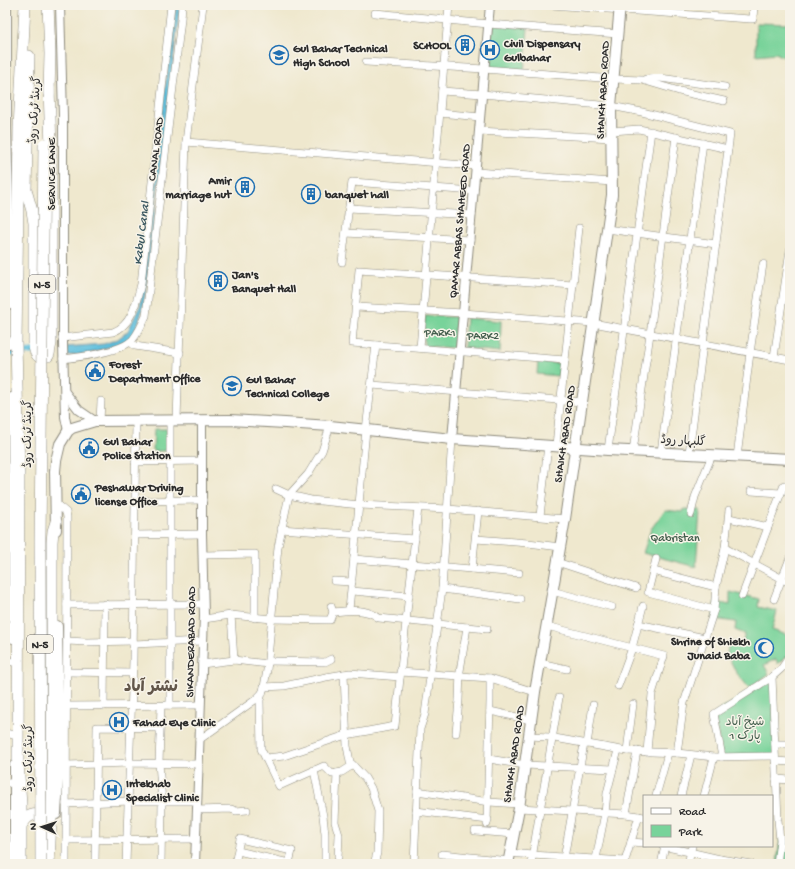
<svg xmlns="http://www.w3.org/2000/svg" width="795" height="869" font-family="'Gochi Hand','Playpen Sans Arabic',sans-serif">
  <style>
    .green { fill: #78d39a; stroke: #527f62 }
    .water { fill: #5fc0de; stroke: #457684 }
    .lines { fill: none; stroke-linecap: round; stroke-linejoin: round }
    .canal { stroke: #5fc0de; stroke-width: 6 }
    .minor-casing { stroke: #8d8a7c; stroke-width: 8 }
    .tertiary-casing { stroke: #8d8a7c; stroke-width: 10 }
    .secondary-casing { stroke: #8d8a7c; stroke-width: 12 }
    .trunk-casing { stroke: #8d8a7c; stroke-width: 12 }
    .minor { stroke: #fff; stroke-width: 7 }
    .tertiary { stroke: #fff; stroke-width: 8 }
    .secondary { stroke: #fff; stroke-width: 10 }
    .trunk { stroke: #fff; stroke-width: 11 }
    .trunk-bridge-casing { stroke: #8d8a7c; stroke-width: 12; stroke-linecap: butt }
    .trunk-bridge { stroke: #fff; stroke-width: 11 }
    .labels { text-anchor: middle; stroke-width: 3; stroke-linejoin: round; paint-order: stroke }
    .shield { fill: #f7f3e8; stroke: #686764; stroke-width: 1 }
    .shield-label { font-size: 11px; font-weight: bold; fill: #2b2b2b }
    .poi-label { font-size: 12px; font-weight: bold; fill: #2b2b2b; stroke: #f7f3e8; text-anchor: start }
    .street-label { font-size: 12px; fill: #2b2b2b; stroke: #f7f3e8 }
    .park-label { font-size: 12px; fill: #425d4c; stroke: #f7f3e8 }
    .water-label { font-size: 13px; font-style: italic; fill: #3b5861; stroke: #f7f3e8 }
    .district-label { font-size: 16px; font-weight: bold; fill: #615549; stroke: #f7f3e8 }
  </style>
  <rect width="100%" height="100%" fill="#f7f3e8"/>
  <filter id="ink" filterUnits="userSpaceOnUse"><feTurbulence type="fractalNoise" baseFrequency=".025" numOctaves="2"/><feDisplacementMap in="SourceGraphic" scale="8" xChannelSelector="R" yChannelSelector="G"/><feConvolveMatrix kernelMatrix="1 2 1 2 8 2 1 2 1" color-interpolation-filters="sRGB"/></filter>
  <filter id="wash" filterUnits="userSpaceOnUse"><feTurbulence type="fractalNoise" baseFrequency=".012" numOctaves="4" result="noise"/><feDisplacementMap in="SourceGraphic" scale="16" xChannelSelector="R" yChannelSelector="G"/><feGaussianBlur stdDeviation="0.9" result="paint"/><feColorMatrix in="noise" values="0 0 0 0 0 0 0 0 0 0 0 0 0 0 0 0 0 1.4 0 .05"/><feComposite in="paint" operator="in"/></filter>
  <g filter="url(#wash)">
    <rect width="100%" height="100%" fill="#efe8ce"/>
    <g class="green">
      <path d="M756,23L790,24V104L786,103L787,59L776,53L756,55Z"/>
      <path d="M492,25L528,28L524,72L489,68Z"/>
      <path d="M425,316L456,317L454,348L424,346Z"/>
      <path d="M466,318L501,321L500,352L464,348Z"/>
      <path d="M538,361L560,364L558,376L537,374Z"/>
      <path d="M154,429H167L166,451H153Z"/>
      <path d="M684,509L700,510L696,567L643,553L651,529L665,510L683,512Z"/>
      <path d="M730,592L759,599L758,607L777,611L772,630L790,636V656L785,657L778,664L776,659L764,665L769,674L749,688L736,672L727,654L729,641L742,644L745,634L735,630L736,622L713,619L715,602L730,605Z"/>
      <path d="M772,677L775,756L722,757L714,714Z"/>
      <path d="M780,840H790V864H777Z"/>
    </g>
    <path class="water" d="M176,5H180L144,302C141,315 138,329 129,340L91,353L65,356V347L104,344L118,339L128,331L140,306L148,244L163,102Z"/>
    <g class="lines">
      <path class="canal" d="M5,354L37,351"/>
    </g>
  </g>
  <g filter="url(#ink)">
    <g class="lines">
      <g class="minor-casing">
        <g id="minor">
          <path d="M551,5L750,19H753L754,5"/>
          <path d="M375,13L488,24L618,34"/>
          <path d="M366,62L484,69L614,79L642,80L679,91L724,101"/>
          <path d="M646,79L660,78L725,87"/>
          <path d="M442,91L482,94L611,106L642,112L730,134L689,453"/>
          <path d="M440,113L480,117"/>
          <path d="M479,131L612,138"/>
          <path d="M612,131L639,129L728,149"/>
          <path d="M186,142L476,166"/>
          <path d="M476,172L612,182"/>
          <path d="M349,208L472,215"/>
          <path d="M607,229L716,244"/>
          <path d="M346,233L470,240"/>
          <path d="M342,262L352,182L474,191"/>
          <path d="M356,307L463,313L593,323L790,360"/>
          <path d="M62,338L113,332C132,325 136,303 141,284L171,5"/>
          <path d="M130,342L135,346L180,353"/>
          <path d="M420,348L449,5"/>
          <path d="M774,357L790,250"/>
          <path d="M63,359C81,357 115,353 130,342C137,337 142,324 146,316L181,19L182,5"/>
          <path d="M565,360L352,343L359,270L573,285"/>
          <path d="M372,385L582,402"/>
          <path d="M177,420L186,142L203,5"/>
          <path d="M100,421L101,401"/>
          <path d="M330,426L322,451L308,474L289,495L278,547L267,670L264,687L260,700L261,749L279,786L324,766L332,774L342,772L353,765"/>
          <path d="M556,445L579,228"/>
          <path d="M608,450L651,131"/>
          <path d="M633,451L650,334L676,137"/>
          <path d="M661,452L703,143"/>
          <path d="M737,457L750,353L763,264"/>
          <path d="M135,462L202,461"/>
          <path d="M276,489L289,495L311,500L360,505L448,509L565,519"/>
          <path d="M751,491L781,493"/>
          <path d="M5,493H12"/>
          <path d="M135,501L203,500"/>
          <path d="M56,504L66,512L67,517L66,864"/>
          <path d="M691,514L695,497L712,455"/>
          <path d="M540,516L548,445"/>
          <path d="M729,518L768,527"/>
          <path d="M281,529L415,539"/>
          <path d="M135,535L202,534"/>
          <path d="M476,539L528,543L560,547"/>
          <path d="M725,548L790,583"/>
          <path d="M203,555L255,554V618"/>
          <path d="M354,559L519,573"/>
          <path d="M656,559L648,592L714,610"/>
          <path d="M557,562L636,588"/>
          <path d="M472,569L478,511"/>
          <path d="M653,571L716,587"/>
          <path d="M334,581L352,582"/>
          <path d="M442,589L520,599"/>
          <path d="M352,591L409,596"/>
          <path d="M552,591L612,607"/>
          <path d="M742,596L784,485L790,487"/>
          <path d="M774,599L790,558"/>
          <path d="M67,605L203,604"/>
          <path d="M349,610L366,430L376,345"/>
          <path d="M333,612C348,610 366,608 379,618L487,629"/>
          <path d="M231,615L234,660"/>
          <path d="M204,619L231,615L272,619L330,620L333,612L331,606"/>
          <path d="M638,624L705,638"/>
          <path d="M547,626L664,656L652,694L647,752"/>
          <path d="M67,641L87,642L133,641"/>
          <path d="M133,644L203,641"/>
          <path d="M5,660L13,662"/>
          <path d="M268,661L325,662L331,659"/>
          <path d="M540,663L567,669"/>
          <path d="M202,664L234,660L268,664"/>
          <path d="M67,672L132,673"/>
          <path d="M400,672L490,678L535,692"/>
          <path d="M344,674L347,746L350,762L365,778L371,788L378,811L377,853L374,864"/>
          <path d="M618,686L632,648L643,606"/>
          <path d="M264,687L284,686L326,677L350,673L400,677"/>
          <path d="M170,705V421"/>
          <path d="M67,706L200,705"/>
          <path d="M104,706L105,604"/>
          <path d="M161,706L159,763L162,802L161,864"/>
          <path d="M490,711L531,720"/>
          <path d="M5,733L14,735"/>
          <path d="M456,733L459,700L460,671L467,627"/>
          <path d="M529,736L549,737L627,751L677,753L714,757L775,756"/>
          <path d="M199,740L255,700L262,693"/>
          <path d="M587,744L593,705"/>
          <path d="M775,744H790"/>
          <path d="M627,751L633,704"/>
          <path d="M637,751L626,814L644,817"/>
          <path d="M677,753L684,703L714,610L716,587L725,548L729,510"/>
          <path d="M722,757L714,714L772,677"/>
          <path d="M266,758L284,756L346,735L395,726L418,508"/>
          <path d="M489,759L525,765L613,769"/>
          <path d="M775,761L790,762"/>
          <path d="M67,765L130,763L198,764"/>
          <path d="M314,770L323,816L325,834V864"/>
          <path d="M337,773L335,822L339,835L338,857"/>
          <path d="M776,779L790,780"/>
          <path d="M5,782L13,784"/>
          <path d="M417,791L489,802L519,804"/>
          <path d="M656,796L668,753"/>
          <path d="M681,796L691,755"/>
          <path d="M704,796L714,757"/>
          <path d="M66,804L129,801H197"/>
          <path d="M519,808L626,814"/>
          <path d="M197,810L231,809L236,811L247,810"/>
          <path d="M416,811L488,820"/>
          <path d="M487,824L490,701V678"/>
          <path d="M475,831L514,834"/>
          <path d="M66,840L196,839"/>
          <path d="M631,842L644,843"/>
          <path d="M663,846L720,859L719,864"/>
          <path d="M510,853L532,855L625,861L639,816"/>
          <path d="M442,854L509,861"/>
          <path d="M720,859L751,864"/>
          <path d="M95,864L97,727L160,728"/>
          <path d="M126,864L133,660L136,421"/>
          <path d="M235,864L240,839L292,851L289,863L238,851"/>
          <path d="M414,864L420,729L425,714L442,589L452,439"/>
          <path d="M531,864L559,698"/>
          <path d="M563,864L584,744"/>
          <path d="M595,864L605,813L607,793L618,750"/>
          <path d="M661,864L665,846"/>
          <path d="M688,864L692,846"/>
          <path d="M777,864L780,840L778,820L772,677L781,669L790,656"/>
        </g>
      </g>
      <g class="tertiary-casing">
        <g id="tertiary">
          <path d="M7,5V127L11,305"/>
          <path d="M60,5L63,116V343L65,417L68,431"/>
          <path d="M65,392L79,410L95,421"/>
          <path d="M12,397L13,639"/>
          <path d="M452,439L490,5"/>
          <path d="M14,765V864"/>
          <path d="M195,864L204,616L202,534V420"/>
        </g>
      </g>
      <g class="secondary-casing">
        <g id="secondary">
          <path d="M5,344L12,342"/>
          <path d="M56,530L55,471L56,461L60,444L68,431L72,428L95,421L230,420L285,423L330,426L452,439L608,450L790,459"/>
          <path d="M56,814L59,763L57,626"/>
          <path d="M508,864L519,808L535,692L565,519L612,195L611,106L620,5"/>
        </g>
      </g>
      <g class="trunk-casing">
        <g id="trunk">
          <path d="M48,5L50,54L49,94"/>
          <path d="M29,56L26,190L32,211L34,223V336C34,343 33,352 39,357L48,356L49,354L51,343V147L49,88"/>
          <path d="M21,825C23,823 25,820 27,818C32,813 43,814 49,818"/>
          <path d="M21,864V804L18,761L19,476L16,342L19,129L25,5"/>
          <path d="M49,864L52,796V542L53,531L56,522"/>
        </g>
      </g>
      <use href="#minor" class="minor"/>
      <use href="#tertiary" class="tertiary"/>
      <use href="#secondary" class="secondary"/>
      <use href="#trunk" class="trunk"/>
      <g class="trunk-bridge-casing">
        <path id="trunk-bridge" d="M41,864L40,541L44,144"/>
      </g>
      <use href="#trunk-bridge" class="trunk-bridge"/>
    </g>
  </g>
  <defs>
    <g id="building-ring" transform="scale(1)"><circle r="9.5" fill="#f7f3e8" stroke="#1f6fb2" stroke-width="1.5"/><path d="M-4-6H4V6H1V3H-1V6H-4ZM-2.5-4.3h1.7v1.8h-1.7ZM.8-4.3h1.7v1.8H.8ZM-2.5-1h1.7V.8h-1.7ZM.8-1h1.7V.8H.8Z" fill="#1f6fb2"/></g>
    <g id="hospital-ring" transform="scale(1)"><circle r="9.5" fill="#f7f3e8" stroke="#1f6fb2" stroke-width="1.5"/><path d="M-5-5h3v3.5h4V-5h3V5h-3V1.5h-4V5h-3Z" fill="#1f6fb2"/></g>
    <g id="school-ring" transform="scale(1)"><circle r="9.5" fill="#f7f3e8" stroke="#1f6fb2" stroke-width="1.5"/><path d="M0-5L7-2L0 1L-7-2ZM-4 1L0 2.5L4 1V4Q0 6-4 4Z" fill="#1f6fb2"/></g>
    <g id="civic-ring" transform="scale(1)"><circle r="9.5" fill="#f7f3e8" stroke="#1f6fb2" stroke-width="1.5"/><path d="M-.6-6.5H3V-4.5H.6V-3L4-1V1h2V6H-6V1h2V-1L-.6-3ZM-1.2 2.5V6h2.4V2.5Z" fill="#1f6fb2"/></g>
    <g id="mosque-ring" transform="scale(1)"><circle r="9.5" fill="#f7f3e8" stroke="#1f6fb2" stroke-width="1.5"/><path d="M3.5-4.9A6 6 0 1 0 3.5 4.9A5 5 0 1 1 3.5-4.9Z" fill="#1f6fb2"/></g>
  </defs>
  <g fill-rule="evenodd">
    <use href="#building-ring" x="465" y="45"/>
    <use href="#hospital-ring" x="490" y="50"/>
    <use href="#school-ring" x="279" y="55"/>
    <use href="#building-ring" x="245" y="187"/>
    <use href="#building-ring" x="311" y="194"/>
    <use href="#building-ring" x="218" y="281"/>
    <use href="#civic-ring" x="95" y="371"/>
    <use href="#school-ring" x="232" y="386"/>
    <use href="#civic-ring" x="89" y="448"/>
    <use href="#civic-ring" x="81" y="494"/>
    <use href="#mosque-ring" x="764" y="648"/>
    <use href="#hospital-ring" x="119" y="722"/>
    <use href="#hospital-ring" x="112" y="790"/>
  </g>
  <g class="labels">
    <g class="shield">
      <rect x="29" y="275" width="26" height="18" rx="3"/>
      <rect x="27" y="635" width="26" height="18" rx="3"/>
    </g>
    <g class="shield-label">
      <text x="42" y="288">N-5</text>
      <text x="40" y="648">N-5</text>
    </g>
    <g class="poi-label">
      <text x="504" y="47">Civil Dispensary<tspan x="504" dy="14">Gulbahar</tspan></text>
      <text x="451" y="49" text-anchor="end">SCHOOL</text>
      <text x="293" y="52">Gul Bahar Technical<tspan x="293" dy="14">High School</tspan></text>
      <text x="231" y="184" text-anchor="end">Amir<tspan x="231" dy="14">marriage hut</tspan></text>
      <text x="325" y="198">banquet hall</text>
      <text x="232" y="278">Jan's<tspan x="232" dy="14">Banquet Hall</tspan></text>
      <text x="109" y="368">Forest<tspan x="109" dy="14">Department Office</tspan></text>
      <text x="246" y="383">Gul Bahar<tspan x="246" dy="14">Technical College</tspan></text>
      <text x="103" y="445">Gul Bahar<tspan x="103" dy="14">Police Station</tspan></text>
      <text x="95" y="491">Peshawar Driving<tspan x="95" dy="14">license Office</tspan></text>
      <text x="750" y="645" text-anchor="end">Shrine of Shiekh<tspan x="750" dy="14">Junaid Baba</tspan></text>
      <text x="133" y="726">Fahad Eye Clinic</text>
      <text x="126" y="787">Intekhab<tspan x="126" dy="14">Specialist Clinic</tspan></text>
    </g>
    <g class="street-label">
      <text transform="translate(602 90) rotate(-87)" y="4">SHAIKH ABAD ROAD</text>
      <text transform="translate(34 110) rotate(-86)" y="4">گرینڈ ٹرنک روڈ</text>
      <text transform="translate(155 149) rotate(-83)" y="4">CANAL ROAD</text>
      <text transform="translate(51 174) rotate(-90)" y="4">SERVICE LANE</text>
      <text transform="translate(459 221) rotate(-85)" y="4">QAMAR ABBAS SHAHEED ROAD</text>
      <text transform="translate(27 434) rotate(-90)" y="4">گرینڈ ٹرنک روڈ</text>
      <text transform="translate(564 434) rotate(-82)" y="4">SHAIKH ABAD ROAD</text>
      <text transform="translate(683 440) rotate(3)" y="4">گلبہار روڈ</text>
      <text transform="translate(190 642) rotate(-89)" y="4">SIKANDERABAD ROAD</text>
      <text transform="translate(513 754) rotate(-82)" y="4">SHAIKH ABAD ROAD</text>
      <text transform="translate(28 758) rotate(-90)" y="4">گرینڈ ٹرنک روڈ</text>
    </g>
    <g class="park-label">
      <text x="440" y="336">PARK1</text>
      <text x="483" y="339">PARK2</text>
      <text x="675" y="541">Qabristan</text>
      <text x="745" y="725">شیخ آباد<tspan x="745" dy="14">پارک 1</tspan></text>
    </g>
    <g class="water-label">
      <text transform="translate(140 233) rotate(-83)" y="5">Kabul Canal</text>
    </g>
    <g class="district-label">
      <text x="151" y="691">نشتر آباد</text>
    </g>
  </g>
  <rect width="795" height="869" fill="none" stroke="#f7f3e8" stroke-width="20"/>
  <rect x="643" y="795" width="130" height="52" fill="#f7f3e8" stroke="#a5a39c"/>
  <rect x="651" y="808" width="20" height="6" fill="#ffffff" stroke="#a5a39c"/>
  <text x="679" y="815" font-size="12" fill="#2b2b2b">Road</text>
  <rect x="651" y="825" width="20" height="12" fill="#78d39a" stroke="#a5a39c"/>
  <text x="679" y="835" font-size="12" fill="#2b2b2b">Park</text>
  <g transform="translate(42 827) rotate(273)" stroke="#f7f3e8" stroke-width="3" paint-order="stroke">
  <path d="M0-3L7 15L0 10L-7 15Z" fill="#2b2b2b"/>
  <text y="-6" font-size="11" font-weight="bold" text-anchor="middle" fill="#2b2b2b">N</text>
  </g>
</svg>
